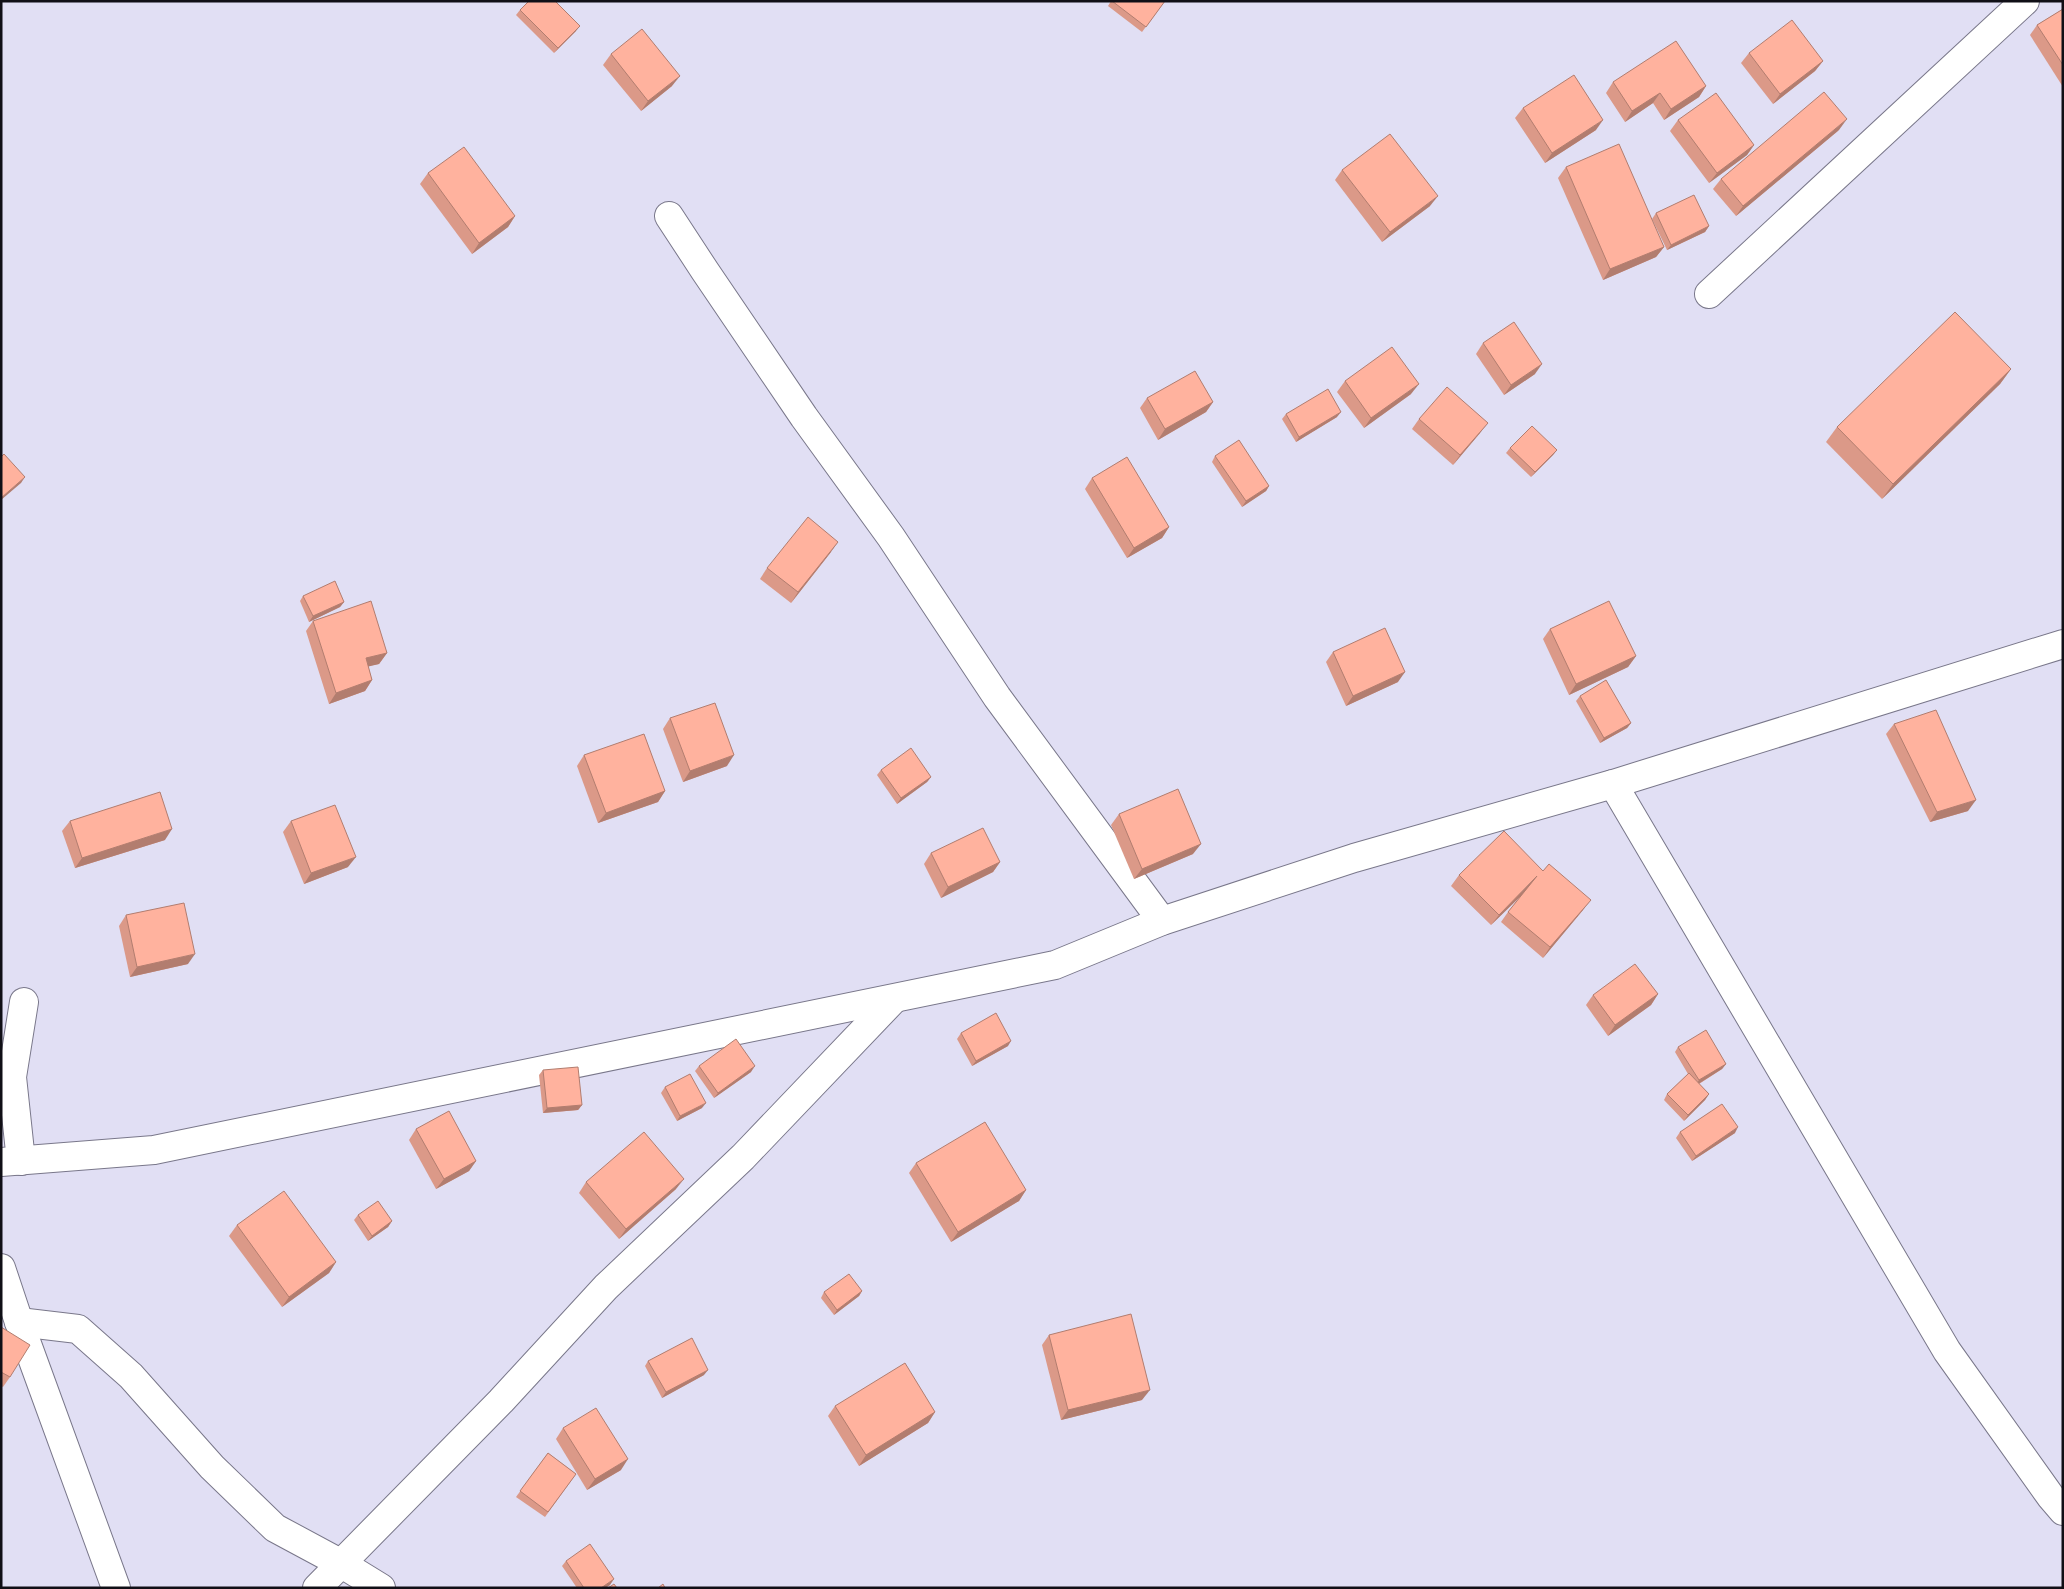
<svg xmlns="http://www.w3.org/2000/svg" width="2064" height="1589" font-family="Manrope,sans-serif">
  <style>
    .lines { fill: none; stroke-linecap: round; stroke-linejoin: round }
    .minor-casing { stroke: #79778a; stroke-width: 30 }
    .minor { stroke: #fff; stroke-width: 28 }
    .wall { fill: #db9988 }
    .shaded-wall { fill: #b27d6f }
    .building { fill: #ffb29e; stroke: #b27d6f }
  </style>
  <rect width="100%" height="100%" fill="#e1dff4"/>
  <g class="lines">
    <g class="minor-casing">
      <g id="minor">
        <path d="M669,216L705,271L804,417L891,537L997,697L1162,921"/>
        <path d="M1709,294L2025,1"/>
        <path d="M1613,784L1947,1351L2051,1497L2063,1511"/>
        <path d="M21,1161L12,1077L24,1002"/>
        <path d="M1,1162L154,1150L1055,965L1162,921L1354,858L1613,784L2063,644"/>
        <path d="M1,1268L19,1322L116,1588"/>
        <path d="M19,1322L78,1329L131,1376L212,1467L275,1528L342,1564L381,1588"/>
        <path d="M317,1588L501,1401L606,1287L743,1157L893,1000"/>
      </g>
    </g>
    <use href="#minor" class="minor"/>
  </g>
  <g class="wall">
    <path d="M1111,1H1165L1142,32L1108,6Z"/>
    <path d="M2063,9V87L2030,35L2037,25Z"/>
    <path d="M520,10L576,31L554,53L516,15Z"/>
    <path d="M1749,53L1823,61L1815,71L1773,104L1741,63Z"/>
    <path d="M611,54L672,86L641,111L603,65Z"/>
    <path d="M1613,82L1706,86L1699,97L1664,120L1653,103L1625,122L1606,93Z"/>
    <path d="M1523,108L1596,130L1545,163L1515,118Z"/>
    <path d="M1678,120L1754,145L1747,155L1709,183L1670,131Z"/>
    <path d="M1839,130L1736,216L1713,189L1721,179Z"/>
    <path d="M1566,167L1664,247L1656,257L1603,280L1558,178Z"/>
    <path d="M1342,170L1430,206L1382,242L1335,180Z"/>
    <path d="M428,173L515,216L508,227L472,254L420,184Z"/>
    <path d="M1656,213L1709,226L1705,232L1667,250L1652,219Z"/>
    <path d="M1483,343L1535,374L1504,395L1476,354Z"/>
    <path d="M2011,369L2000,384L1882,499L1826,442L1837,427Z"/>
    <path d="M1345,381L1411,394L1364,428L1337,392Z"/>
    <path d="M1147,398L1213,402L1206,412L1158,440L1140,408Z"/>
    <path d="M1286,414L1337,417L1296,442L1282,419Z"/>
    <path d="M1419,419L1480,433L1453,465L1412,429Z"/>
    <path d="M1510,448L1557,450L1553,455L1531,477L1506,453Z"/>
    <path d="M1215,456L1269,486L1266,491L1242,507L1212,462Z"/>
    <path d="M1092,478L1169,527L1162,538L1127,558L1085,489Z"/>
    <path d="M831,552L791,603L760,579L767,568Z"/>
    <path d="M303,596L344,602L340,607L309,622L300,601Z"/>
    <path d="M313,621L387,653L379,664L368,666L372,680L365,691L329,704L306,631Z"/>
    <path d="M1550,629L1636,656L1628,667L1569,695L1543,639Z"/>
    <path d="M1333,652L1398,682L1346,706L1326,662Z"/>
    <path d="M1580,696L1631,723L1627,728L1600,743L1576,701Z"/>
    <path d="M670,718L727,766L683,782L663,729Z"/>
    <path d="M1894,724L1968,811L1930,822L1886,734Z"/>
    <path d="M584,755L665,791L658,802L598,823L577,766Z"/>
    <path d="M881,770L931,777L927,782L897,804L877,775Z"/>
    <path d="M1119,814L1193,854L1134,879L1111,825Z"/>
    <path d="M70,821L165,840L75,868L62,831Z"/>
    <path d="M291,821L348,867L304,884L283,832Z"/>
    <path d="M931,853L1000,862L993,872L941,898L924,864Z"/>
    <path d="M1459,875L1583,910L1543,958L1501,922L1508,912L1523,894L1491,925L1451,886Z"/>
    <path d="M126,915L188,964L130,977L119,926Z"/>
    <path d="M1658,994L1651,1005L1608,1036L1586,1005L1593,995Z"/>
    <path d="M961,1033L1008,1046L972,1066L957,1039Z"/>
    <path d="M1678,1047L1726,1064L1722,1069L1699,1084L1709,1094L1705,1100L1684,1121L1664,1100L1667,1094L1688,1074L1675,1052Z"/>
    <path d="M699,1066L751,1072L714,1098L695,1071Z"/>
    <path d="M543,1070L582,1105L578,1110L543,1113L539,1075Z"/>
    <path d="M665,1087L702,1108L677,1121L661,1093Z"/>
    <path d="M416,1129L476,1161L469,1171L436,1189L409,1140Z"/>
    <path d="M1680,1132L1735,1133L1692,1161L1676,1138Z"/>
    <path d="M916,1163L1026,1190L1019,1201L951,1242L909,1173Z"/>
    <path d="M586,1182L676,1189L619,1239L579,1193Z"/>
    <path d="M358,1215L392,1221L388,1227L368,1241L354,1220Z"/>
    <path d="M237,1225L336,1262L329,1273L282,1307L229,1236Z"/>
    <path d="M862,1291L859,1296L834,1315L821,1298L824,1292Z"/>
    <path d="M1,1327L10,1377L3,1387L1,1386Z"/>
    <path d="M1049,1335L1142,1400L1061,1420L1042,1345Z"/>
    <path d="M648,1361L704,1375L662,1398L645,1366Z"/>
    <path d="M835,1406L935,1412L928,1423L859,1466L828,1416Z"/>
    <path d="M563,1428L621,1470L587,1490L556,1439Z"/>
    <path d="M548,1453L576,1474L545,1517L516,1497Z"/>
    <path d="M566,1561L610,1585L605,1588H577L562,1566Z"/>
  </g>
  <g class="shaded-wall">
    <path d="M580,26L576,31L554,53L558,48Z"/>
    <path d="M1823,61L1815,71L1773,104L1780,94Z"/>
    <path d="M680,76L672,86L641,111L648,101Z"/>
    <path d="M1706,86L1699,97L1664,120L1671,109Z"/>
    <path d="M1660,93L1653,103L1625,122L1632,111Z"/>
    <path d="M1847,119L1839,130L1736,216L1743,206Z"/>
    <path d="M1603,120L1596,130L1545,163L1552,153Z"/>
    <path d="M1754,145L1747,155L1709,183L1717,173Z"/>
    <path d="M1438,196L1430,206L1382,242L1390,232Z"/>
    <path d="M515,216L508,227L472,254L479,243Z"/>
    <path d="M1709,226L1705,232L1667,250L1671,245Z"/>
    <path d="M1664,247L1656,257L1603,280L1610,269Z"/>
    <path d="M1542,364L1535,374L1504,395L1511,385Z"/>
    <path d="M2011,369L2000,384L1882,499L1893,484Z"/>
    <path d="M1419,384L1411,394L1364,428L1371,418Z"/>
    <path d="M1213,402L1206,412L1158,440L1165,429Z"/>
    <path d="M1341,412L1337,417L1296,442L1299,437Z"/>
    <path d="M1488,423L1480,433L1453,465L1460,455Z"/>
    <path d="M1557,450L1553,455L1531,477L1535,472Z"/>
    <path d="M25,477L21,483L1,500V498Z"/>
    <path d="M1269,486L1266,491L1242,507L1246,501Z"/>
    <path d="M1169,527L1162,538L1127,558L1134,548Z"/>
    <path d="M838,542L831,552L791,603L798,592Z"/>
    <path d="M344,602L340,607L309,622L313,616Z"/>
    <path d="M387,653L379,664L358,669L366,658Z"/>
    <path d="M1636,656L1628,667L1569,695L1576,684Z"/>
    <path d="M1405,672L1398,682L1346,706L1353,696Z"/>
    <path d="M372,680L365,691L329,704L336,693Z"/>
    <path d="M1631,723L1627,728L1600,743L1604,738Z"/>
    <path d="M734,755L727,766L683,782L690,771Z"/>
    <path d="M931,777L927,782L897,804L901,798Z"/>
    <path d="M665,791L658,802L598,823L606,813Z"/>
    <path d="M1976,800L1968,811L1930,822L1937,812Z"/>
    <path d="M172,829L165,840L75,868L82,858Z"/>
    <path d="M1201,844L1193,854L1134,879L1142,869Z"/>
    <path d="M356,857L348,867L304,884L311,873Z"/>
    <path d="M1000,862L993,872L941,898L948,887Z"/>
    <path d="M1537,876L1530,887L1491,925L1499,915Z"/>
    <path d="M1591,900L1583,910L1543,958L1550,947Z"/>
    <path d="M195,954L188,964L130,977L137,967Z"/>
    <path d="M1658,994L1651,1005L1608,1036L1615,1025Z"/>
    <path d="M1011,1041L1008,1046L972,1066L976,1061Z"/>
    <path d="M1726,1064L1722,1069L1695,1086L1699,1080Z"/>
    <path d="M755,1066L751,1072L714,1098L718,1093Z"/>
    <path d="M1709,1094L1705,1100L1684,1121L1688,1115Z"/>
    <path d="M706,1103L702,1108L677,1121L680,1116Z"/>
    <path d="M582,1105L578,1110L543,1113L547,1108Z"/>
    <path d="M1738,1127L1735,1133L1692,1161L1696,1156Z"/>
    <path d="M476,1161L469,1171L436,1189L444,1179Z"/>
    <path d="M684,1179L676,1189L619,1239L626,1229Z"/>
    <path d="M1026,1190L1019,1201L951,1242L958,1232Z"/>
    <path d="M392,1221L388,1227L368,1241L372,1236Z"/>
    <path d="M336,1262L329,1273L282,1307L289,1297Z"/>
    <path d="M862,1291L859,1296L834,1315L837,1310Z"/>
    <path d="M708,1370L704,1375L662,1398L666,1392Z"/>
    <path d="M1150,1390L1142,1400L1061,1420L1068,1410Z"/>
    <path d="M935,1412L928,1423L859,1466L866,1455Z"/>
    <path d="M628,1459L621,1470L587,1490L595,1479Z"/>
    <path d="M614,1579L610,1585L605,1588H601Z"/>
  </g>
  <g class="building">
    <path d="M529,1H555L580,26L558,48L520,10Z"/>
    <path d="M1112,1H1165L1146,27Z"/>
    <path d="M2063,9V65L2037,25Z"/>
    <path d="M1792,20L1823,61L1780,94L1749,53Z"/>
    <path d="M642,29L680,76L648,101L611,54Z"/>
    <path d="M1676,41L1706,86L1671,109L1660,93L1632,111L1613,82Z"/>
    <path d="M1574,75L1603,120L1552,153L1523,108Z"/>
    <path d="M1824,92L1847,119L1743,206L1721,179Z"/>
    <path d="M1716,93L1754,145L1717,173L1678,120Z"/>
    <path d="M1390,134L1438,196L1390,232L1342,170Z"/>
    <path d="M1619,144L1664,247L1610,269L1566,167Z"/>
    <path d="M464,147L515,216L479,243L428,173Z"/>
    <path d="M1694,195L1709,226L1671,245L1656,213Z"/>
    <path d="M1955,312L2011,369L1893,484L1837,427Z"/>
    <path d="M1514,322L1542,364L1511,385L1483,343Z"/>
    <path d="M1392,347L1419,384L1371,418L1345,381Z"/>
    <path d="M1195,371L1213,402L1165,429L1147,398Z"/>
    <path d="M1447,387L1488,423L1460,455L1419,419Z"/>
    <path d="M1328,389L1341,412L1299,437L1286,414Z"/>
    <path d="M1532,426L1557,450L1535,472L1510,448Z"/>
    <path d="M1239,440L1269,486L1246,501L1215,456Z"/>
    <path d="M4,454L25,477L1,498V457Z"/>
    <path d="M1127,457L1169,527L1134,548L1092,478Z"/>
    <path d="M808,517L838,542L798,592L767,568Z"/>
    <path d="M335,581L344,602L313,616L303,596Z"/>
    <path d="M371,601L387,653L366,658L372,680L336,693L313,621Z"/>
    <path d="M1609,601L1636,656L1576,684L1550,629Z"/>
    <path d="M1385,628L1405,672L1353,696L1333,652Z"/>
    <path d="M1606,680L1631,723L1604,738L1580,696Z"/>
    <path d="M715,703L734,755L690,771L670,718Z"/>
    <path d="M1936,710L1976,800L1937,812L1894,724Z"/>
    <path d="M644,734L665,791L606,813L584,755Z"/>
    <path d="M911,748L931,777L901,798L881,770Z"/>
    <path d="M1178,789L1201,844L1142,869L1119,814Z"/>
    <path d="M160,792L172,829L82,858L70,821Z"/>
    <path d="M335,805L356,857L311,873L291,821Z"/>
    <path d="M983,828L1000,862L948,887L931,853Z"/>
    <path d="M1504,831L1543,871L1549,864L1591,900L1550,947L1508,912L1537,876L1499,915L1459,875Z"/>
    <path d="M184,903L195,954L137,967L126,915Z"/>
    <path d="M1635,964L1658,994L1615,1025L1593,995Z"/>
    <path d="M996,1013L1011,1041L976,1061L961,1033Z"/>
    <path d="M1706,1030L1726,1064L1699,1080L1678,1047Z"/>
    <path d="M736,1039L755,1066L718,1093L699,1066Z"/>
    <path d="M578,1067L582,1105L547,1108L543,1070Z"/>
    <path d="M1689,1073L1709,1094L1688,1115L1667,1094Z"/>
    <path d="M690,1074L706,1103L680,1116L665,1087Z"/>
    <path d="M1722,1104L1738,1127L1696,1156L1680,1132Z"/>
    <path d="M449,1111L476,1161L444,1179L416,1129Z"/>
    <path d="M985,1122L1026,1190L958,1232L916,1163Z"/>
    <path d="M644,1132L684,1179L626,1229L586,1182Z"/>
    <path d="M284,1191L336,1262L289,1297L237,1225Z"/>
    <path d="M378,1201L392,1221L372,1236L358,1215Z"/>
    <path d="M849,1274L862,1291L837,1310L824,1292Z"/>
    <path d="M1131,1314L1150,1390L1068,1410L1049,1335Z"/>
    <path d="M1,1327L30,1345L10,1377L1,1372Z"/>
    <path d="M692,1338L708,1370L666,1392L648,1361Z"/>
    <path d="M905,1363L935,1412L866,1455L835,1406Z"/>
    <path d="M596,1408L628,1459L595,1479L563,1428Z"/>
    <path d="M548,1453L576,1474L548,1512L520,1491Z"/>
    <path d="M590,1544L614,1579L601,1588H584L566,1561Z"/>
    <path d="M614,1584L617,1588H608Z"/>
    <path d="M663,1584L665,1588H658Z"/>
  </g>
  <rect width="2064" height="1589" fill="none" stroke="#100f16" stroke-width="5"/>
</svg>
